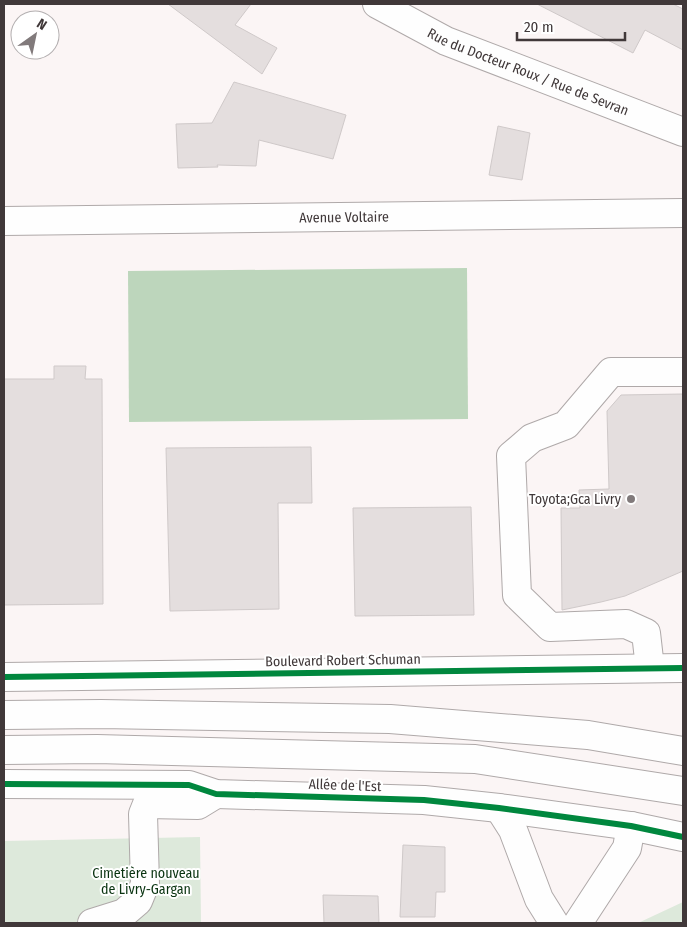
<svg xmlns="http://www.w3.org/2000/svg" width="687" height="927" font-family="'Fira Sans Condensed',sans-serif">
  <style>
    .green { fill: #dde9db }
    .water { fill: #bdd6bc }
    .building { fill: #e4dede; stroke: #cfc9c9 }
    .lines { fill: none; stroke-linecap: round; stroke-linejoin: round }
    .minor-casing { stroke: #afa9a9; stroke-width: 30 }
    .major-casing { stroke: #afa9a9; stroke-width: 30 }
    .highway-casing { stroke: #afa9a9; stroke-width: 30 }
    .minor { stroke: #fefefe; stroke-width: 28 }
    .major { stroke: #fefefe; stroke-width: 28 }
    .highway { stroke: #fefefe; stroke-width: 28 }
    .cycleway-casing { stroke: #fff; stroke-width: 9 }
    .cycleway { stroke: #00873e; stroke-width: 6 }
    .poi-dot { fill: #817a7b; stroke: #fff; stroke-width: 2 }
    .labels { text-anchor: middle; stroke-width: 4; stroke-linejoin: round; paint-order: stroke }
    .street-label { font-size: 14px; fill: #403839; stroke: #fff }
    .poi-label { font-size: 14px; fill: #403839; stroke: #fff; text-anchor: end }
    .park-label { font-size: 14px; fill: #093310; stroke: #fff }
  </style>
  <rect width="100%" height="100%" fill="#fbf5f5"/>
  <g class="green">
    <path d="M200,837L201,923H4V841Z"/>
    <path d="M683,902V923H638Z"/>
  </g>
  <path class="water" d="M467,268L468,419L129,422L128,271Z"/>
  <g class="building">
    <path d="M168,4H251L235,25L277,48L262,74Z"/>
    <path d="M537,4H673L683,9V50L645,30L633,53Z"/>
    <path d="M234,82L346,115L333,159L259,140L256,166L217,165L218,167L178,168L176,124L212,123Z"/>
    <path d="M498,126L530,133L522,180L489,175Z"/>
    <path d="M54,366H86L85,379H102L103,604L4,605V379H54Z"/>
    <path d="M683,394V571L625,596L601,602L562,610L561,508H580L579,490L609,489L607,411L621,395Z"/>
    <path d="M311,447L312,503H278L279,609L170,611L166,448Z"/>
    <path d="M471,507L474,615L355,616L353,508Z"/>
    <path d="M403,845L445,847V892H436L435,917H400Z"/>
    <path d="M323,895L378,896L379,923H324Z"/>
  </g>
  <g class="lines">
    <g class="minor-casing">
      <g id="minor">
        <path id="s1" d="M4,221L683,213"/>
        <path d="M650,668L646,633L626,624L550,627L517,595L511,456L532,438L566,425L611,372H683"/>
        <path d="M4,677L683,668"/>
        <path d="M4,784L189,785L216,794L424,800L499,808L631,826L683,837"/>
        <path d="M499,808L513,830L539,899L554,923"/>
        <path d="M92,923L124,913L138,901L145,884L143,814L147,804L198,805L216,794"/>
        <path d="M578,923L627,848L631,826"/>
      </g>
    </g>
    <g class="major-casing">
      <g id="major">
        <path id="s2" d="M377,4L446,41L683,132"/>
      </g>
    </g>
    <g class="highway-casing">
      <g id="highway">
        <path d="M4,715L101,714L390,719L588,735L683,751"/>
        <path d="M4,750L97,749L475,759L683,791"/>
      </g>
    </g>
    <use href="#minor" class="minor"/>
    <use href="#major" class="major"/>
    <use href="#highway" class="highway"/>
    <g class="cycleway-casing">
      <g id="cycleway">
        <path d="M4,677L683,668"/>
        <path d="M4,784L189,785L216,794L424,800L499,808L631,826L683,837"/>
      </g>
    </g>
    <use href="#cycleway" class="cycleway"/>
  </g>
  <circle class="poi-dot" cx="631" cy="499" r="5"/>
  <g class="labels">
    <g class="street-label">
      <text dy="5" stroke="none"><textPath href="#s2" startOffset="166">Rue du Docteur Roux / Rue de Sevran</textPath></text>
      <text dy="5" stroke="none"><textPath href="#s1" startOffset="340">Avenue Voltaire</textPath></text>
      <text transform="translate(343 660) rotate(-1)" y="5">Boulevard Robert Schuman</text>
      <text transform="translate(345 785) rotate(2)" y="5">Allée de l'Est</text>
    </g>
    <g class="poi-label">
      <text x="621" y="504">Toyota;Gca Livry</text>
    </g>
    <g class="park-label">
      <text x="146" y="878">Cimetière nouveau<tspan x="146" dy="16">de Livry-Gargan</tspan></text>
    </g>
  </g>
  <rect width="687" height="927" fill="none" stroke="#403839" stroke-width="10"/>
  <g transform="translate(35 35) rotate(33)"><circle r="24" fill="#ffffff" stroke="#b3afb0"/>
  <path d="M0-4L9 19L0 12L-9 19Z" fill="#817a7b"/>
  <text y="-8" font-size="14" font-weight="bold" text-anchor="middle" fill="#403839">N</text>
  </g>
  <path d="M517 32v8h108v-8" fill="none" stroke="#403839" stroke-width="2.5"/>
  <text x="524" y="32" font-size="15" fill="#403839" stroke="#ffffff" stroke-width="4" paint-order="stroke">20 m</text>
</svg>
